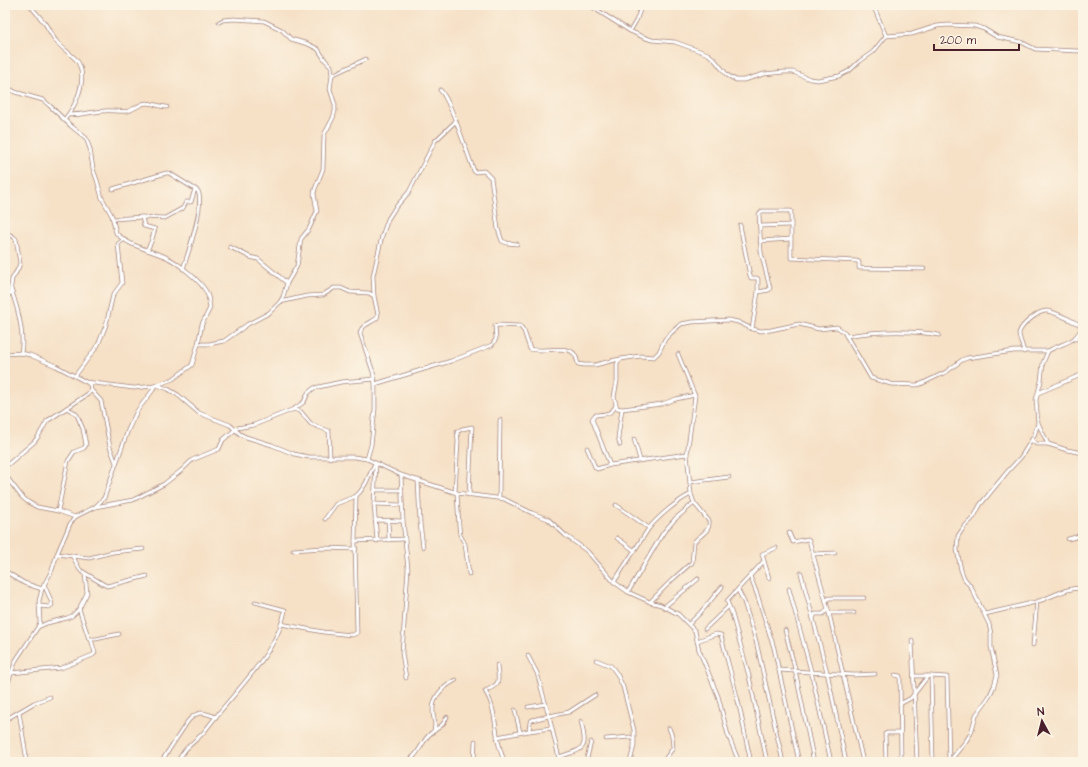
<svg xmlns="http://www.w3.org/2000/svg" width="1088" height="767" font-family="'Architects Daughter',sans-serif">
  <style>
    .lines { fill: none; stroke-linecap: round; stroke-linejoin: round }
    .street-casing { stroke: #a08079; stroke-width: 4.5 }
    .street { stroke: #fff; stroke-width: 3 }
  </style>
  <rect width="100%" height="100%" fill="#fcf5e5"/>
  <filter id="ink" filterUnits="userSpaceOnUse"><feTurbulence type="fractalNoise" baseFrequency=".025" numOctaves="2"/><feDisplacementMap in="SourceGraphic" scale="8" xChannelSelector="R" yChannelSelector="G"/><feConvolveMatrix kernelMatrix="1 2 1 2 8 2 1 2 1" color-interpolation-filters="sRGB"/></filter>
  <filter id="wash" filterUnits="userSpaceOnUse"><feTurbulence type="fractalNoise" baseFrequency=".012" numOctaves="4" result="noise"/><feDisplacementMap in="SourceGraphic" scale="16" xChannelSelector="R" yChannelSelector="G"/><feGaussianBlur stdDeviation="0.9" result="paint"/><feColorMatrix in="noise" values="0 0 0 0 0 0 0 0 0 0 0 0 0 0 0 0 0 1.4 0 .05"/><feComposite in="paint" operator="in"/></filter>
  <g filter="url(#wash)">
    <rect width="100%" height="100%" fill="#f6e1c7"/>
  </g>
  <g filter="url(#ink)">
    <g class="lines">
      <g class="street-casing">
        <g id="street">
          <path d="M30,5C35,12 41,18 46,25C49,30 52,36 56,41C62,49 72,54 78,62C88,80 76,106 64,120"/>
          <path d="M589,5L630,31L643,37L652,40L675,42L708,54L714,59L727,75L736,80H744L764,74L784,72H793L810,79L818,80L839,76L849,71L860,61L873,52L886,36"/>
          <path d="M873,5L886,36L912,34L937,26L948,25L975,26L984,29L997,37L1021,42L1035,49L1078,51L1083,48"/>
          <path d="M219,22L223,20L234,19L264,21L282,30L291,39L308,44L318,49L325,60L331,66L332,75"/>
          <path d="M630,31L636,21L642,5"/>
          <path d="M5,86L15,92L43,100L50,106L71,126L86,138L90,149L93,169L97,180L102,198L112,216L116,233C128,246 150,250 166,257C177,262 201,281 207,293C209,298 209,303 210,308L202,324L198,344L192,365L173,379L154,386L134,388L86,382L56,366L30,355L21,353L5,354"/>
          <path d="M440,90C450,98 468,156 474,171L475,172L484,171L491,178L498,229L502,241L507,243L517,244"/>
          <path d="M68,115C82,115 91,112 103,111C112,110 120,112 128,111C135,109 139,104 146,103C153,103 160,107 167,107"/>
          <path d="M113,189L166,173H169L198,191C205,205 188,253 183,269"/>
          <path d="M142,217L144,226L155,229L151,242L147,250"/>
          <path d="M113,219L142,217L165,218L183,208L186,202H191L195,189"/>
          <path d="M740,225L750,276L751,278H757L758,279V292L752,329"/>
          <path d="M760,226L791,225"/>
          <path d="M5,231C8,235 13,235 16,239L20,263L18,269L12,279L10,293L5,300"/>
          <path d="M760,241L791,239"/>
          <path d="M230,247L250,257L258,259L287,283"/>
          <path d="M11,289C18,309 25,333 21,353"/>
          <path d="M758,292L769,290L770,288L761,252L759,214L762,211H791V258L857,261L859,262V268L924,269"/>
          <path d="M374,296L373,276L382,236L388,219L395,208L409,192L435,141L456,121"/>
          <path d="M280,302L307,296L323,295L334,288H341L350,292L369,293L374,296L378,315L377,318C371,323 361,325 360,333L373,372L375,384"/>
          <path d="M846,336C878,331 908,330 939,335"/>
          <path d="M1075,339L1083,338"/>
          <path d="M198,344H209L224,341L248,324L269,313L280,302L283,297L287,283L297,266L301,239L309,229L317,211L314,194L315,189L323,169L324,135L333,118L335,111V105L330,89L332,75L366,59"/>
          <path d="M1024,352C1023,346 1019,339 1019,333C1021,325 1039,310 1047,311C1059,313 1072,321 1082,326"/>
          <path d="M620,359L617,364V381L614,397L617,408L622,409L662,404L676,399L695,395"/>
          <path d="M75,376L98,345L106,325L113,295L122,283L118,244L123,240V238"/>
          <path d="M157,385L168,389L178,395L199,413L230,425L240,434L246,437L272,445L294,454L309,457H354L367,459L401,475L457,493L504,499L532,513L548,519L565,535L587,551L614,582L628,592L650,602L661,605L678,614L695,631L699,650L718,696L728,735L739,762"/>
          <path d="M91,390L101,401L110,447L116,463"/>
          <path d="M1038,393L1083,374"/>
          <path d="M294,409L301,412L311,424L329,431L330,458"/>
          <path d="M1038,423L1048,444L1067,450L1083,453"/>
          <path d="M634,439L640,460"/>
          <path d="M1032,440L1036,444H1048"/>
          <path d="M620,445L618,437L622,409"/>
          <path d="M587,448L595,467L597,469L610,465L687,454"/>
          <path d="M367,459L371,445L375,409V384L451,361L492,345L496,339L495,326L498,325L520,326L524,331L530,349C540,353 569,344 575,355C577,358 577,361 578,364L584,365H595L615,360L640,356L654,357L659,352L665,339L671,333L681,324L692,322L729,320L738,322L752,329L761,331L771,330L799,324L819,329L837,327L844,332L871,378L891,384L917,385L921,384L946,372L962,360L967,358L1014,351H1048"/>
          <path d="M376,464L374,504L377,541"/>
          <path d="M610,465L592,419L595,415C604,414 612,415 616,405"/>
          <path d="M5,467L34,442L38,437L47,421L88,394L91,390L90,385L88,383"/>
          <path d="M5,475L22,497L28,502L37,507L58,511L75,517"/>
          <path d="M401,475L403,521L408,569L402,653L406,678"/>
          <path d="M418,480L420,523L423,547"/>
          <path d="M690,482L729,477"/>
          <path d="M376,490H402"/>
          <path d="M455,492L458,441L457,432L462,429L472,427L469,495"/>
          <path d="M457,493L459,526L460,535L465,544L469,574"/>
          <path d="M499,497L500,420"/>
          <path d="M374,504L402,505"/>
          <path d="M616,505L649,528"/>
          <path d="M95,507L133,500L164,484L182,470L192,460L219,449L223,440L237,428L254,425L294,409L304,402L308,393L314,388L341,382L375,379"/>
          <path d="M58,511L68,461L74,452L84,448L86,445L83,429L77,415L74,412L66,408"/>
          <path d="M325,519L336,504L356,496L360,492L366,483L375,463"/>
          <path d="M375,520L403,521"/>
          <path d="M388,520L389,540"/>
          <path d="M789,533L793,542L808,539L809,540L829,613L863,762"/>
          <path d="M617,538L635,551"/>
          <path d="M1068,539L1076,537L1083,533"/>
          <path d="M355,541L405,539"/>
          <path d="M293,550L323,548L356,549"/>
          <path d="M57,554L89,558L113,552L143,549"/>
          <path d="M813,554L835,553"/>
          <path d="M73,557L80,570L103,584L107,586L147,576"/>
          <path d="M763,562L727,601L732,614L749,676L767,762"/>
          <path d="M5,571L24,583L42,589"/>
          <path d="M801,573L827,672L846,762"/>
          <path d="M750,576L757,594L774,648L799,762"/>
          <path d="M769,578L762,554L776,548"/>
          <path d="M614,582L649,528C659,516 677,501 691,494"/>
          <path d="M789,589L811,671L831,762"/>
          <path d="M738,590L744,602L756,641L783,762"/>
          <path d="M628,592L663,533L675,519L694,503"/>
          <path d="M826,601L829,598H864"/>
          <path d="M650,602L673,579L690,564L692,563L694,542C700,535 711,531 709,521L694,503L691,494L687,454L695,396L678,354"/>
          <path d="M39,606L49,607L52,605C52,601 46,590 44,584"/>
          <path d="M664,607L698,579"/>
          <path d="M79,609L89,639H96L119,634"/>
          <path d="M829,613H854"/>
          <path d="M985,614C1002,610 1019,606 1036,602C1053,597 1066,587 1083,588"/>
          <path d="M813,618L815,614H823L828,609"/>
          <path d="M281,624L323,632L352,635L357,633L355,541L356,496"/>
          <path d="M689,624L700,613L722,587"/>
          <path d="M38,627L47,623L67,618L72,616L79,609L87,593L85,574"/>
          <path d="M705,629L729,606"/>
          <path d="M785,630L794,665L814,762"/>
          <path d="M912,640L917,762"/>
          <path d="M697,641L716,634L721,635C726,657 733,679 738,701C743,721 746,742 751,762"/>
          <path d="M1033,645L1037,601"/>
          <path d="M596,660L611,666L617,674L623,687L634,730V746L630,762"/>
          <path d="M497,665C499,682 501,684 485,691C499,712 493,740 505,762"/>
          <path d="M779,670L854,675L875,674"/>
          <path d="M11,673L61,668L93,655L95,653L91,639"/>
          <path d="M895,675L900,676L901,762"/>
          <path d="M915,676H931L947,677L949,762"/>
          <path d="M931,676L933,762"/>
          <path d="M5,691L16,660L38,627L40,622L39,601L42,589L52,570L57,554L70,524L75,517L95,507L104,498L128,430L137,411L153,390L154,386"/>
          <path d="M900,704L911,698L928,676"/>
          <path d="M528,707L546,704"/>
          <path d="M515,710L520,732"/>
          <path d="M19,712L26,755L25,762"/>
          <path d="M5,720L34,703L50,697"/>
          <path d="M434,731C437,721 433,721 433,712C432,696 443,687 456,680"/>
          <path d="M529,731L552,728"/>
          <path d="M497,737L529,731L530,722L532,720L549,716L537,673L528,656"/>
          <path d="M606,739L630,737L633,739"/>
          <path d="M559,757C585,748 588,751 581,721"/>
          <path d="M161,762L188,721C198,710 203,712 216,717"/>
          <path d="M178,762C182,749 195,742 204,732C212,722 220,711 229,701C250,676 280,643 285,610L255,602"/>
          <path d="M405,762C418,758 421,742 430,734C438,727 442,728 447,717"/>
          <path d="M474,762L475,741"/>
          <path d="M560,762L549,716L569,712L595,695"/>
          <path d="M586,762L591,742"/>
          <path d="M663,762L673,748L672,736L669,728"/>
          <path d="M886,762L885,734L887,733H901"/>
          <path d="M949,762L966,741L971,733L976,715L989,697L994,686L997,675L991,647V634L989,624L971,587L964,578L961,570L957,550L958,536L964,527L974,517L980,505L1008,471L1021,457L1034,436L1038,423L1036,400L1041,381L1043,363L1048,351C1064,341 1077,345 1083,323"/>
        </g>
      </g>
      <use href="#street" class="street"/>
    </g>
  </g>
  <rect width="1088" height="767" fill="none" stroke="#fcf5e5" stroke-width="20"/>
  <g transform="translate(1042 721) rotate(353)" stroke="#fcf5e5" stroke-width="3" paint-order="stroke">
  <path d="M0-3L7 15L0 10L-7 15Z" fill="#4a1f2b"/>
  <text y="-6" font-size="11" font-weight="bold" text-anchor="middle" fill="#4a1f2b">N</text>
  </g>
  <path d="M934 44v6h85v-6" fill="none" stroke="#4a1f2b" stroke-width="2"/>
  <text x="940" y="44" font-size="12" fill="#4a1f2b" stroke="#fcf5e5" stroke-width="3" paint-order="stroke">200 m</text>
</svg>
